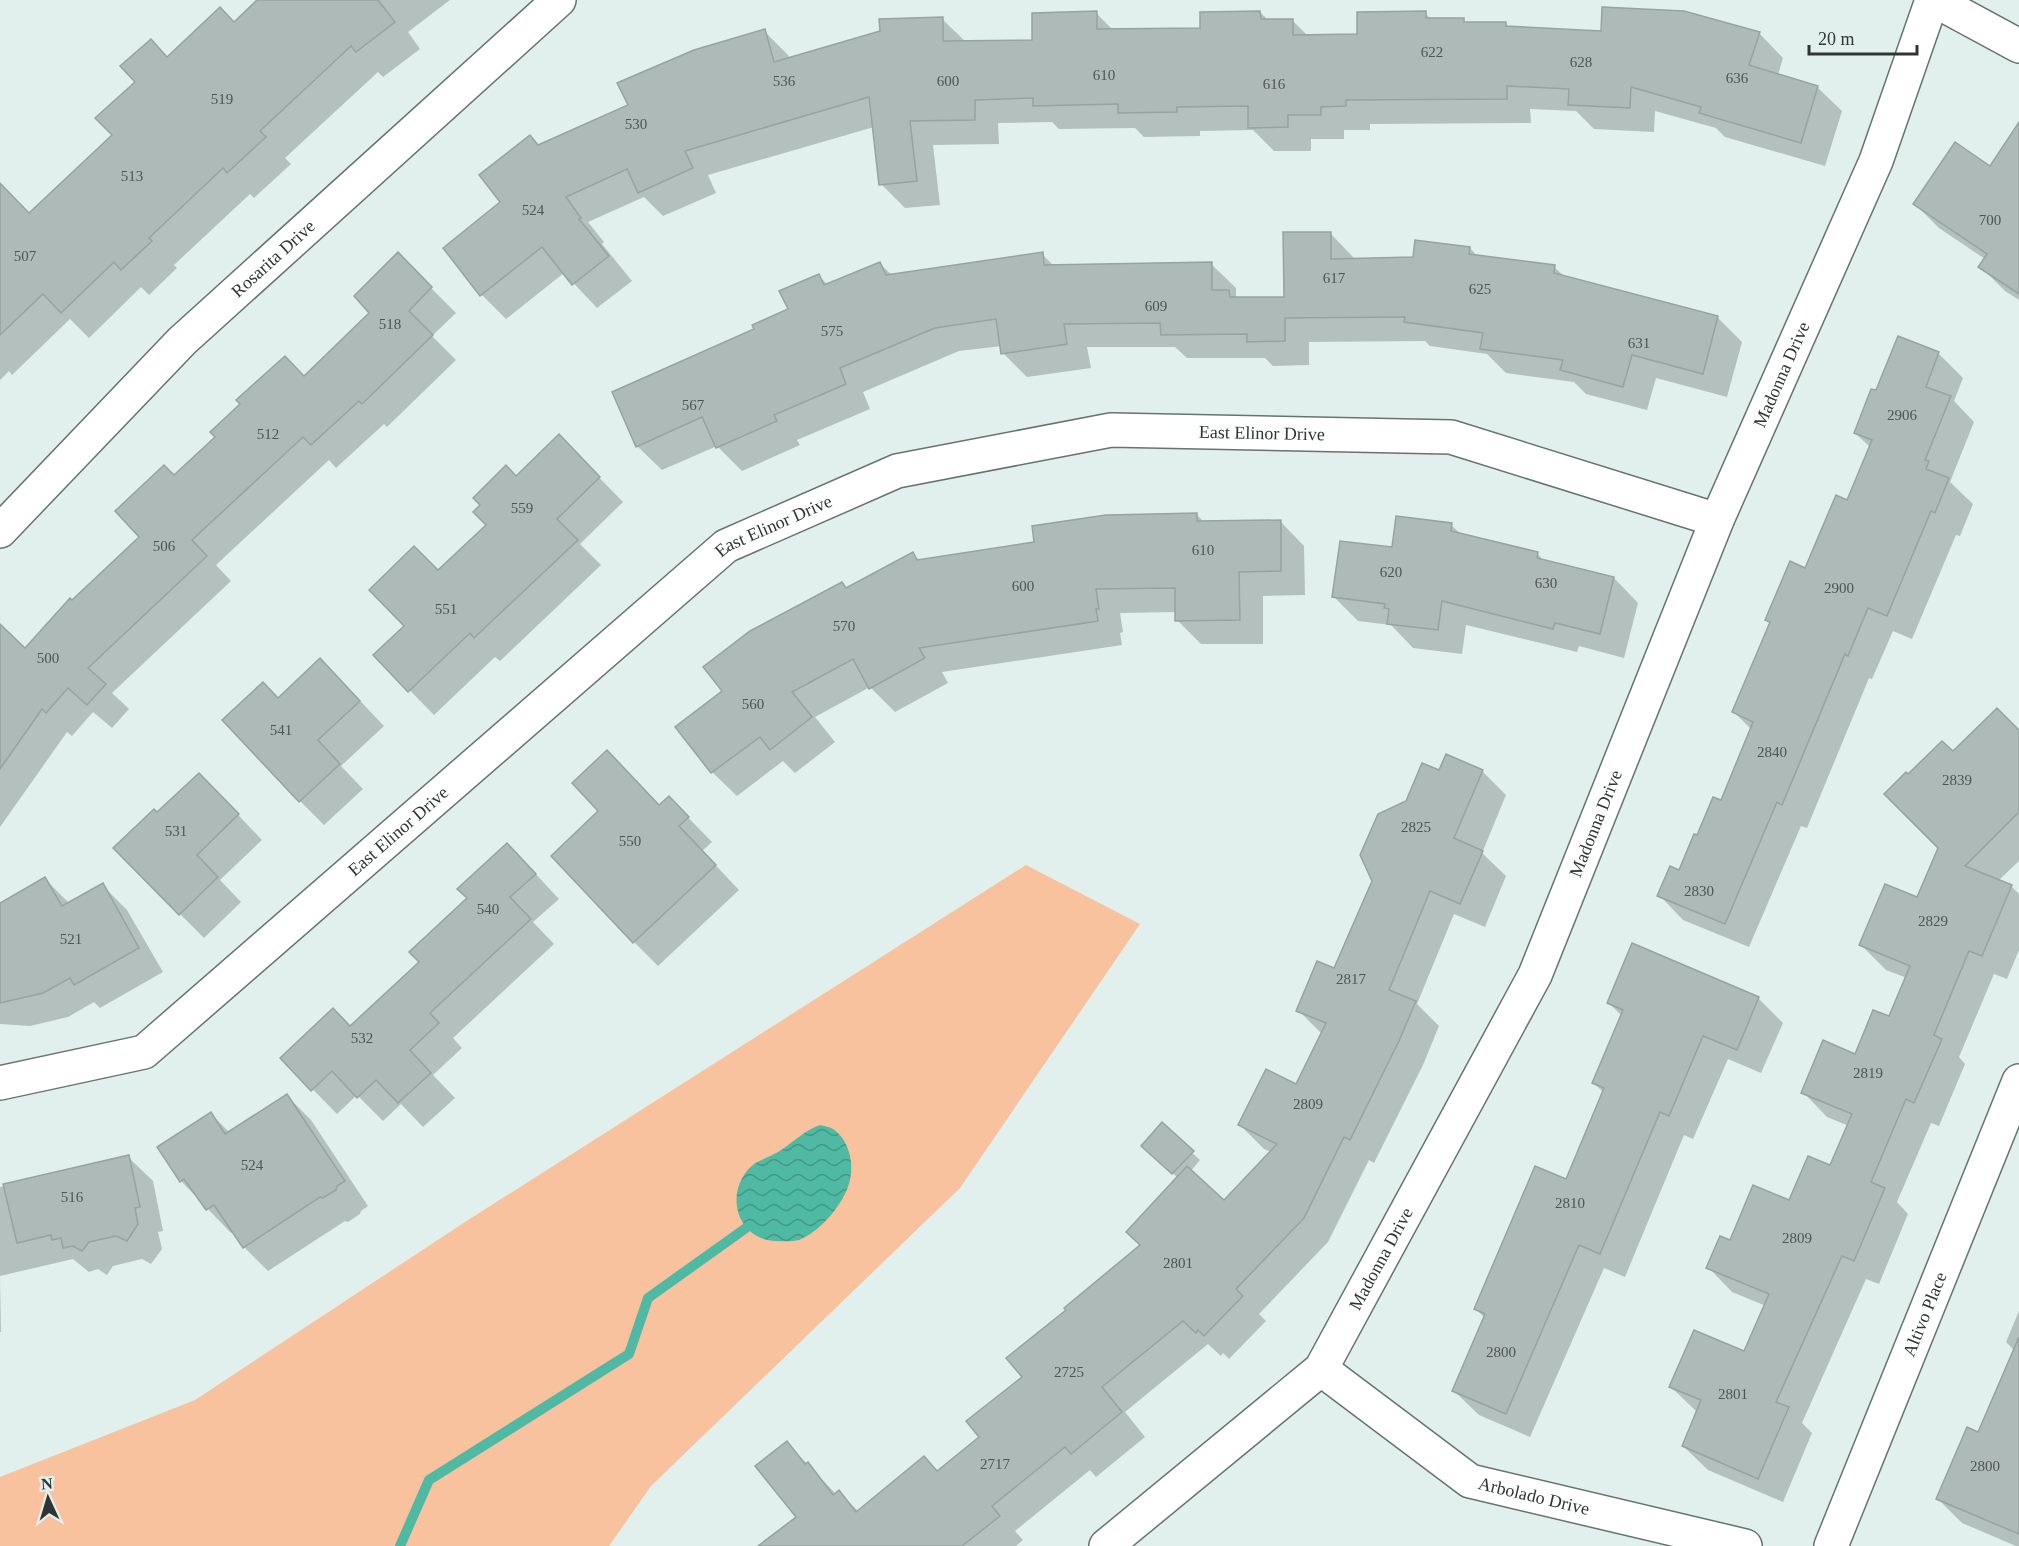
<svg xmlns="http://www.w3.org/2000/svg" width="2019" height="1546" font-family="'Times New Roman',serif">
  <style>
    .green { fill: #f7c29d }
    .water { fill: url(#water-waves) }
    .shadow { fill: #0003 }
    .lines { fill: none; stroke-linecap: round; stroke-linejoin: round }
    .stream { stroke: #4fb9a4; stroke-width: 10 }
    .building { fill: #adbab7; stroke: #96a3a0; stroke-width: 1.5 }
    .minor-casing { stroke: #66736f; stroke-width: 36 }
    .minor { stroke: #fff; stroke-width: 33 }
    .labels { text-anchor: middle; stroke-width: 6; stroke-linejoin: round; paint-order: stroke }
    .number-label { font-size: 15px; fill: #4e5655 }
    .street-label { font-size: 18px; fill: #2f3534; stroke: #e2f0ed }
  </style>
  <defs>
    <pattern id="water-waves" width="16" height="10" patternUnits="userSpaceOnUse" patternTransform="scale(1.5)"><rect width="16" height="10" fill="#4fb9a4"/><path d="M0 5q4-4 8 0t8 0" fill="none" stroke="#429786"/></pattern>
  </defs>
  <rect width="100%" height="100%" fill="#e2f0ed"/>
  <path class="green" d="M1026,865L1140,924L960,1188L651,1486L609,1546H0V1477L195,1400L465,1222Z"/>
  <path class="water" d="M820,1125C824,1126 830,1127 833,1129C851,1141 855,1168 848,1187C840,1208 819,1232 799,1240C792,1242 783,1241 776,1241C739,1240 725,1198 747,1171C754,1161 768,1158 778,1152C793,1143 803,1131 820,1125Z"/>
  <g class="shadow">
    <path d="M260,0H450L408,32L420,49L383,77L378,72L285,158L291,164L254,198L250,194L174,265L177,268L149,295L141,287L89,338L70,319L12,375L9,371L0,380V185L29,215L114,135L137,82L151,41L168,58L235,23Z"/>
    <path d="M1260,12L1268,20H1292L1308,36L1359,35L1425,13L1432,20H1463L1467,24L1505,23L1510,28L1602,32L1759,33L1783,58L1778,75L1817,87L1842,111L1825,166L1725,137L1716,128L1655,111L1654,132L1594,129L1576,111L1530,109L1531,123L1370,124V130H1344V139H1311V151H1274L1253,130L1200,131V136L1144,137L1135,128L1059,129L1052,122L998,123L999,144L933,145L940,205L905,208L881,184L874,127L708,175L716,193L663,216L644,197L588,222L604,242L602,244L632,281L597,308L564,273L506,319L482,295L445,248L502,202L530,137L539,146L630,106L764,31L788,55L790,59L942,19L966,42L1034,41L1096,13L1114,31L1202,29Z"/>
    <path d="M2019,158V300L2005,291L1980,266L1985,259L1939,228L1915,204L1991,168Z"/>
    <path d="M1330,233L1355,259L1414,258L1470,248L1478,257L1554,267L1565,277L1717,317L1742,342L1727,397L1656,378L1647,410L1586,394L1574,382L1506,373L1487,354L1430,346L1425,341L1309,342V365L1273,366L1265,358H1187L1175,347H1087L1091,368L1027,377L1003,353L1002,346L959,351L863,392L870,409L797,440L800,445L742,471L717,446L662,470L637,446L756,330L790,310L819,276L828,285L880,264L892,275L1042,254L1054,266L1211,264L1236,288V298H1286Z"/>
    <path d="M398,255L456,313L432,336L456,360L387,427L384,424L336,468L329,460L216,565L231,581L112,693L129,709L112,728L93,712L72,736L67,732L0,827V644L26,650L72,602L141,537L174,477L305,377L371,313Z"/>
    <path d="M1938,353L1963,378L1954,401L1974,422L1950,482L1973,504L1960,536L1956,535L1912,639L1893,631L1872,679L1869,678L1807,828L1801,826L1749,947L1683,920L1659,895L1680,872L1698,837L1721,802L1752,730L1734,712L1771,624L1766,620L1806,570L1848,502L1870,447L1855,433L1877,392Z"/>
    <path d="M583,461L623,502L580,544L601,565L500,661L495,657L434,715L375,655L406,626L438,572L488,525L516,477Z"/>
    <path d="M1197,515L1205,523L1280,521L1304,546L1305,595L1263,596V644H1201L1177,620V612L1120,613L1123,632L1120,633L1122,645L942,672L948,683L895,712L870,687L815,717L835,742L795,773L783,761L737,796L712,772L724,692L847,589L912,553L920,561Z"/>
    <path d="M1451,525L1462,535L1537,553L1544,561L1614,578L1638,603L1624,658L1579,646L1577,652L1466,625L1462,654L1413,648L1391,625L1358,621L1334,597L1393,549Z"/>
    <path d="M345,685L384,726L341,766L363,789L324,825L300,801L278,700Z"/>
    <path d="M2019,732V861L1998,881L2011,886L2019,894V950L2007,979L1994,974L1959,1057L1965,1064L1939,1126L1931,1123L1897,1202L1908,1214L1879,1284L1866,1279L1802,1423L1812,1433L1783,1502L1708,1470L1683,1446L1697,1412L1671,1387L1745,1353L1766,1306L1732,1292L1708,1267L1730,1242L1790,1202L1831,1167L1849,1126L1827,1117L1803,1092L1856,1056L1890,1018L1907,978L1886,970L1861,945L1918,899L1940,847L1908,776L1953,754Z"/>
    <path d="M1482,771L1506,795L1482,853L1506,876L1485,927L1454,914L1417,1004L1439,1026L1423,1065L1374,1163L1369,1160L1328,1242L1259,1314L1266,1321L1229,1359L1223,1353L1221,1356L1208,1344L1125,1412L1145,1437L1096,1477L1090,1470L1015,1531L1023,1540L1016,1546H761L798,1517L787,1443L836,1494L839,1492L859,1512L924,1458L938,1472L982,1437L1068,1310L1141,1246L1178,1178L1151,1153L1162,1125L1200,1160L1190,1172L1224,1202L1271,1152L1264,1149L1240,1125L1296,1086L1322,1034L1298,1010L1335,970L1407,802L1440,772Z"/>
    <path d="M669,798L712,842L702,851L739,890L658,966L634,942L601,811L660,807Z"/>
    <path d="M223,799L262,840L220,880L241,902L204,938L180,914L157,814Z"/>
    <path d="M531,869L559,899L533,922L554,944L453,1038L462,1048L433,1075L455,1098L423,1127L401,1104L383,1121L357,1095L337,1114L282,1058L350,1028Z"/>
    <path d="M45,879L70,904L102,885L127,910L163,972L100,1008L94,1002L68,1017L30,1026L0,1024V905Z"/>
    <path d="M1758,998L1783,1023L1761,1073L1728,1059L1693,1139L1684,1135L1625,1277L1604,1268L1530,1437L1479,1415L1454,1391L1485,1318L1476,1309L1567,1181L1604,1093L1594,1083L1622,1016L1609,1003Z"/>
    <path d="M287,1096L311,1120L368,1206L361,1211L360,1214L348,1222L345,1221L268,1271L244,1247L234,1232L231,1233L181,1181L211,1114L229,1132Z"/>
    <path d="M128,1157L153,1181L163,1231L158,1232L162,1249L151,1264L142,1259L113,1266L107,1275L98,1269L89,1272L73,1259L0,1276L1,1332H0V1187Z"/>
    <path d="M2019,1311V1546H2016L1962,1523L1938,1499L1979,1434L2015,1351L2006,1342Z"/>
  </g>
  <g class="lines">
    <path class="stream" d="M400,1546L429,1480L629,1354L648,1298L746,1228"/>
  </g>
  <g class="building">
    <path d="M257,0H378L395,22L356,52L351,46L260,131L266,137L227,173L223,168L149,238L152,241L121,270L114,262L61,313L43,294L0,335V183L29,213L112,135L95,118L135,82L120,66L151,39L167,57L220,7L234,22Z"/>
    <path d="M1602,7L1684,11L1760,32L1749,65L1818,86L1801,143L1699,113L1701,107L1631,87L1630,108L1568,105L1569,89L1507,86V99L1346,100V106L1321,107V115H1288V127L1248,128V106L1177,107V112L1118,113V104L1033,106V98L975,100V120L910,121L917,181L879,185L869,97L685,151L693,168L638,193L627,169L566,197L581,218L579,219L609,256L572,285L542,247L480,296L443,248L500,202L479,175L530,135L538,145L628,105L617,83L694,50L765,29L774,62L880,31L879,19L943,17V41L1032,40V13L1097,11V29L1200,28V12L1260,11L1261,19H1293V35L1357,34V12L1426,11V18H1464V22H1506V26L1601,31Z"/>
    <path d="M2019,122V294L1978,267L1987,254L1913,204L1955,142L1990,166Z"/>
    <path d="M1283,232H1331V259L1413,257L1415,240L1470,247L1469,254L1555,265L1554,273L1718,316L1703,374L1632,355L1623,387L1560,370L1563,360L1480,349L1483,333L1404,322L1405,317L1285,318V341L1247,342V334L1161,335L1160,323L1064,324L1067,344L1001,354L996,319L935,328L840,368L846,384L774,415L777,421L716,448L702,417L636,447L612,392L754,329L752,325L788,309L779,291L819,274L824,285L880,262L886,275L1043,252L1044,265L1212,262V290H1229L1230,297H1284Z"/>
    <path d="M398,252L432,287L409,311L433,335L362,404L359,401L311,445L303,437L192,540L207,556L88,668L106,684L87,705L68,688L46,713L42,709L0,769V624L25,648L70,598L72,600L139,537L115,511L164,465L174,475L215,437L210,432L240,404L236,400L285,356L304,376L369,313L354,296Z"/>
    <path d="M1898,336L1939,352L1926,387L1951,396L1925,460L1929,461L1926,469L1949,478L1935,513L1931,511L1887,616L1868,608L1848,656L1845,654L1782,805L1777,802L1725,924L1657,896L1670,866L1679,870L1694,834L1697,835L1713,797L1721,800L1753,722L1732,712L1770,622L1765,620L1790,561L1805,568L1836,495L1847,500L1872,440L1854,433L1871,389L1876,390Z"/>
    <path d="M559,434L600,477L557,519L578,540L474,638L470,633L408,692L373,655L404,626L369,590L414,546L438,570L486,525L473,512L480,505L473,498L506,465L516,476Z"/>
    <path d="M1197,513V521L1281,520V571L1239,572L1240,620L1175,621V588L1096,589L1099,609H1096L1098,621L919,648L925,658L869,689L853,659L792,692L812,717L770,750L760,737L711,773L675,727L722,691L703,667L750,631L842,582L846,588L913,552L917,560L1034,542L1032,526L1106,515Z"/>
    <path d="M1396,516L1452,523L1451,531L1538,552L1537,558L1614,577L1600,634L1555,623L1553,629L1442,601L1438,630L1387,624L1389,609L1384,608L1385,604L1332,597L1340,541L1392,547Z"/>
    <path d="M320,658L360,701L318,740L340,764L299,802L222,720L263,682L278,698Z"/>
    <path d="M1997,708L2019,730V812L1965,866L2012,885L1982,956L1969,951L1934,1035L1942,1039L1914,1103L1906,1099L1871,1182L1885,1188L1854,1261L1842,1256L1776,1402L1789,1407L1758,1479L1682,1446L1701,1400L1669,1387L1694,1330L1744,1351L1769,1294L1706,1268L1720,1236L1730,1240L1753,1185L1789,1200L1808,1156L1830,1165L1852,1114L1801,1093L1823,1040L1855,1054L1873,1010L1889,1016L1910,966L1859,945L1885,884L1917,897L1938,848L1884,794L1906,772L1908,774L1942,741L1953,751Z"/>
    <path d="M607,750L659,805L669,796L689,817L679,826L716,865L633,943L551,856L598,811L572,783Z"/>
    <path d="M1446,754L1483,770L1454,838L1483,851L1460,904L1430,891L1389,990L1416,1001L1399,1041L1350,1140L1344,1137L1304,1218L1236,1289L1243,1296L1204,1336L1198,1330L1196,1333L1183,1321L1102,1387L1122,1412L1071,1454L1065,1447L992,1506L1000,1516L962,1546H758L796,1517L755,1466L787,1441L805,1464L808,1462L833,1495L839,1490L856,1512L924,1456L937,1471L979,1437L966,1421L1022,1377L1006,1358L1066,1310L1064,1308L1140,1245L1126,1232L1187,1166L1224,1200L1277,1144L1238,1125L1266,1069L1296,1084L1326,1023L1296,1011L1317,961L1334,968L1372,881L1360,855L1378,814L1406,801L1422,763L1439,770Z"/>
    <path d="M199,773L239,814L197,855L218,877L179,915L113,848L154,809L157,812Z"/>
    <path d="M507,843L536,874L510,897L531,919L430,1013L439,1023L410,1050L431,1073L398,1103L376,1080L357,1098L332,1071L311,1091L280,1058L333,1008L350,1026L419,962L409,952L467,898L457,889Z"/>
    <path d="M45,877L62,906L103,883L139,948L74,985L70,978L43,993L0,1003V903Z"/>
    <path d="M1632,943L1759,997L1737,1050L1703,1036L1669,1116L1660,1112L1600,1254L1579,1245L1506,1414L1452,1391L1485,1314L1474,1309L1535,1166L1566,1179L1604,1088L1592,1083L1623,1010L1607,1003Z"/>
    <path d="M287,1094L345,1181L337,1186L336,1190L323,1198L320,1197L243,1248L214,1205L206,1210L184,1179L180,1182L157,1147L211,1112L225,1134Z"/>
    <path d="M1162,1122L1194,1151L1172,1174L1141,1146Z"/>
    <path d="M129,1155L140,1207L135,1208L138,1224L127,1241L116,1236L89,1242L82,1251L73,1246L63,1248L61,1238L52,1240L51,1235L17,1243L3,1184Z"/>
    <path d="M2019,1337V1534L1936,1499L1967,1427L1978,1432Z"/>
  </g>
  <g class="lines">
    <g class="minor-casing">
      <g id="minor">
        <path d="M1934,0L2019,46"/>
        <path id="s1" d="M0,531L182,341L559,0"/>
        <path id="s2" d="M0,1083L144,1052L726,546L897,471L1111,430L1451,437L1717,520"/>
        <path id="s3" d="M1321,1369L1470,1481L1745,1546"/>
        <path id="s4" d="M1106,1546L1321,1369L1535,975L1717,520L1876,161L1932,0"/>
        <path id="s5" d="M1831,1546L2019,1081"/>
      </g>
    </g>
    <use href="#minor" class="minor"/>
  </g>
  <g class="labels">
    <g class="number-label">
      <text x="1432" y="57">622</text>
      <text x="1581" y="67">628</text>
      <text x="1104" y="80">610</text>
      <text x="1737" y="83">636</text>
      <text x="784" y="86">536</text>
      <text x="948" y="86">600</text>
      <text x="1274" y="89">616</text>
      <text x="222" y="104">519</text>
      <text x="636" y="129">530</text>
      <text x="132" y="181">513</text>
      <text x="533" y="215">524</text>
      <text x="1990" y="225">700</text>
      <text x="25" y="261">507</text>
      <text x="1334" y="283">617</text>
      <text x="1480" y="294">625</text>
      <text x="1156" y="311">609</text>
      <text x="390" y="329">518</text>
      <text x="832" y="336">575</text>
      <text x="1639" y="348">631</text>
      <text x="693" y="410">567</text>
      <text x="1902" y="420">2906</text>
      <text x="268" y="439">512</text>
      <text x="522" y="513">559</text>
      <text x="164" y="551">506</text>
      <text x="1203" y="555">610</text>
      <text x="1391" y="577">620</text>
      <text x="1546" y="588">630</text>
      <text x="1023" y="591">600</text>
      <text x="1839" y="593">2900</text>
      <text x="446" y="614">551</text>
      <text x="844" y="631">570</text>
      <text x="48" y="663">500</text>
      <text x="753" y="709">560</text>
      <text x="281" y="735">541</text>
      <text x="1772" y="757">2840</text>
      <text x="1957" y="785">2839</text>
      <text x="1416" y="832">2825</text>
      <text x="176" y="836">531</text>
      <text x="630" y="846">550</text>
      <text x="1699" y="896">2830</text>
      <text x="488" y="914">540</text>
      <text x="1933" y="926">2829</text>
      <text x="71" y="944">521</text>
      <text x="1351" y="984">2817</text>
      <text x="362" y="1043">532</text>
      <text x="1868" y="1078">2819</text>
      <text x="1308" y="1109">2809</text>
      <text x="252" y="1170">524</text>
      <text x="72" y="1202">516</text>
      <text x="1570" y="1208">2810</text>
      <text x="1797" y="1243">2809</text>
      <text x="1178" y="1268">2801</text>
      <text x="1501" y="1357">2800</text>
      <text x="1069" y="1377">2725</text>
      <text x="1733" y="1399">2801</text>
      <text x="995" y="1469">2717</text>
      <text x="1985" y="1471">2800</text>
    </g>
    <g class="street-label">
      <text dy="6" stroke="none"><textPath href="#s1" startOffset="386">Rosarita Drive</textPath></text>
      <text dy="6" stroke="none"><textPath href="#s4" startOffset="1376">Madonna Drive</textPath></text>
      <text dy="6" stroke="none"><textPath href="#s2" startOffset="1474">East Elinor Drive</textPath></text>
      <text dy="6" stroke="none"><textPath href="#s2" startOffset="970">East Elinor Drive</textPath></text>
      <text dy="6" stroke="none"><textPath href="#s4" startOffset="890">Madonna Drive</textPath></text>
      <text dy="6" stroke="none"><textPath href="#s2" startOffset="484">East Elinor Drive</textPath></text>
      <text dy="6" stroke="none"><textPath href="#s4" startOffset="404">Madonna Drive</textPath></text>
      <text dy="6" stroke="none"><textPath href="#s5" startOffset="250">Altivo Place</textPath></text>
      <text dy="6" stroke="none"><textPath href="#s3" startOffset="252">Arbolado Drive</textPath></text>
    </g>
  </g>
  <g transform="translate(48 1498) rotate(356)" stroke="#e2f0ed" stroke-width="4.5" paint-order="stroke">
  <path d="M0-4.5L10 22L0 15L-10 22Z" fill="#2f3534"/>
  <text y="-9" font-size="16" font-weight="bold" text-anchor="middle" fill="#2f3534">N</text>
  </g>
  <path d="M1809 45v9h108v-9" fill="none" stroke="#2f3534" stroke-width="3"/>
  <text x="1818" y="45" font-size="18" fill="#2f3534" stroke="#e2f0ed" stroke-width="4.5" paint-order="stroke">20 m</text>
</svg>
